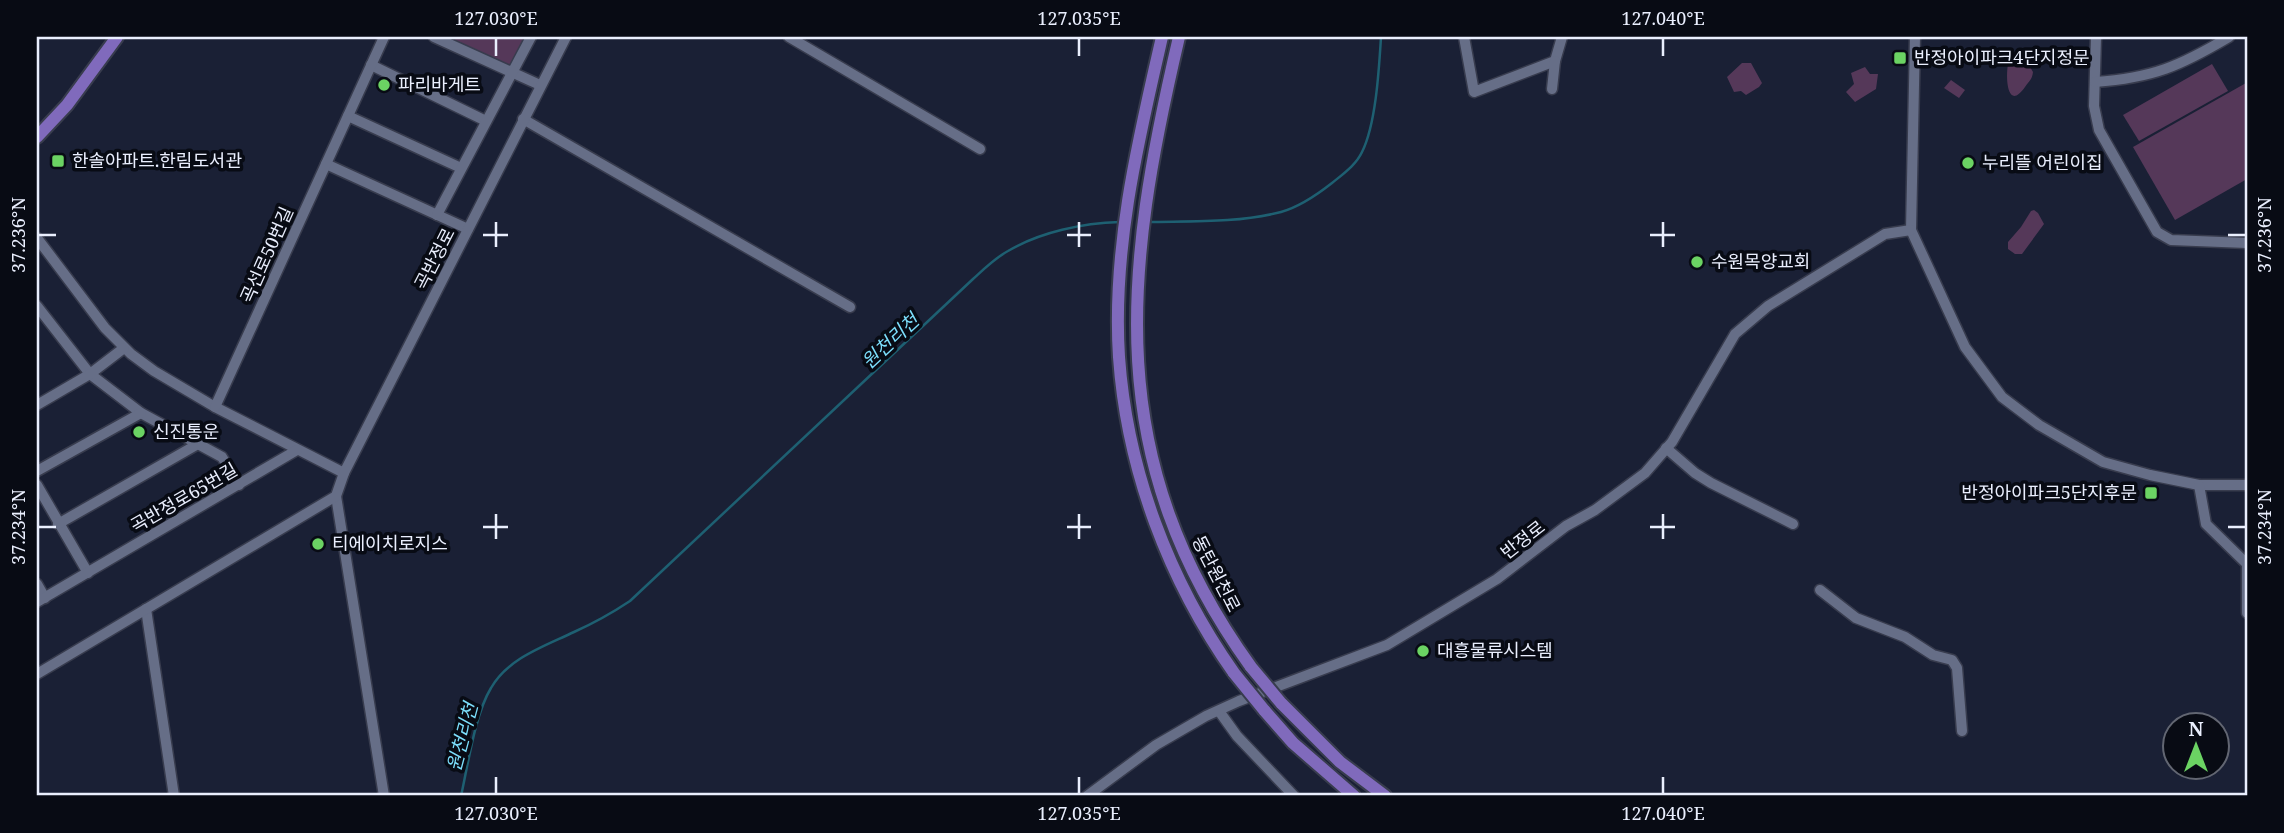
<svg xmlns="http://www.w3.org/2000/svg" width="2284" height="833" font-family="'Noto Serif','Noto Sans KR',serif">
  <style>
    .green { fill: #553859 }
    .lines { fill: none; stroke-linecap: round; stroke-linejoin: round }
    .stream { stroke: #1e6072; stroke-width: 2.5 }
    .minor-casing { stroke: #383c4e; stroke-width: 13 }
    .major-casing { stroke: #383c4e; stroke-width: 16 }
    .minor { stroke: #666e87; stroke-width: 10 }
    .major { stroke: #806abc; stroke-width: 12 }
    .major-bridge-casing { stroke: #383c4e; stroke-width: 16; stroke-linecap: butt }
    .major-bridge { stroke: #806abc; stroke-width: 12 }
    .ticks { fill: none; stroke: #eaeffe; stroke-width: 2.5 }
    .poi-dot { fill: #6bd363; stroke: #080b14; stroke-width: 2.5 }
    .labels { text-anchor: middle; stroke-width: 7; stroke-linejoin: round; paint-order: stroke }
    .poi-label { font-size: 18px; fill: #eaeffe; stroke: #080b14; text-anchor: start }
    .street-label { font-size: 18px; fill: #eaeffe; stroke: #080b14 }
    .water-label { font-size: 19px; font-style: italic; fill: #7cdefb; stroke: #080b14 }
    .neatline { fill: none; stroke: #eaeffe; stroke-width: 2.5 }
    .ticks-label { font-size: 18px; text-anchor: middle; fill: #eaeffe }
  </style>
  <rect width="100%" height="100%" fill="#1a2035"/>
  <g class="green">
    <path d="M456,37H526L513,66L507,68L453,43Z"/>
    <path d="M2013,59L2030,67L2033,72C2032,80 2029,81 2025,87C2006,114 2005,72 2009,60Z"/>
    <path d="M1742,63H1751L1762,83L1759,87L1746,95L1741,91L1734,92L1727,77Z"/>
    <path d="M2212,64L2228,91L2139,141L2123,115Z"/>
    <path d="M1865,67L1870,74H1878L1876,89L1855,102L1846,92L1854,84L1851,73Z"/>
    <path d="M1951,80L1965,90L1959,98L1944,88Z"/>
    <path d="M2246,83L2247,179L2175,220L2133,147Z"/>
    <path d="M2034,210L2038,213L2044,224L2022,254H2015L2008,249V242L2021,227L2031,211Z"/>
  </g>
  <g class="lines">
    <g class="stream">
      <path d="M1148,222C1192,221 1238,223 1281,212C1299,207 1318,194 1332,183C1343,174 1356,165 1362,152C1376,124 1379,69 1381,37"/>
      <path d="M461,796C468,765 475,714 491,688C508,658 545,646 574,632C594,623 612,613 630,601L973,279C984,269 995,258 1008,251C1040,232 1083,223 1120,222"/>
    </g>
    <g class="minor-casing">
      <g id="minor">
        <path d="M434,37L540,85"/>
        <path d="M789,37L980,149"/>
        <path d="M1464,37L1474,92L1555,61L1562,37"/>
        <path d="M1915,37L1911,230L1965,347L2002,397L2039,425L2103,462L2150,475L2199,485H2247"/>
        <path d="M2096,37L2094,106L2099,130L2157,232L2171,240L2247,243"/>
        <path d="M371,65L486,121"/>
        <path d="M2095,82C2153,78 2180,66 2229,37"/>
        <path d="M1552,89L1555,61"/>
        <path d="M348,116L461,168"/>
        <path d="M523,119L850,307"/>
        <path d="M326,164L468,229"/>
        <path d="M437,215L531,37"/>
        <path d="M37,238L105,328L131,354L154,371L215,407L344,473"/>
        <path d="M37,306L90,374L141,413L222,457L239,485"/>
        <path d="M37,405L90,374L124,348"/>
        <path d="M215,407L384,37"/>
        <path d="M1666,448L1695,473L1711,483L1793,524"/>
        <path d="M37,471L141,413"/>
        <path d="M37,485L88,573"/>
        <path d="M2199,485L2206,524L2247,564V613"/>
        <path d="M336,496L384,796"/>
        <path d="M58,524L198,444"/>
        <path d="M37,584L45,598"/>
        <path d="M1820,590L1856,618L1905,637L1933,655L1952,660L1957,668L1962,731"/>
        <path d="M37,602L297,450"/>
        <path d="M146,609L174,796"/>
        <path d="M37,674L336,496L344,473L566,37"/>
        <path d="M1219,711L1237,736L1294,796"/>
        <path d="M1087,796L1156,745L1206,716L1239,701L1387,645L1497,579L1566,526L1595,510L1645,473L1672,442L1735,334L1768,306L1885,234L1911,230"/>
      </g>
    </g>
    <g class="major-casing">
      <g id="major">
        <path d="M1162,37C1138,141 1112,249 1119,357C1127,470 1169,581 1234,673"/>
        <path d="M1179,37C1124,271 1101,459 1251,667"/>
        <path d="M37,137L67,105L117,37"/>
        <path d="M1281,703L1340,762L1385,796"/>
        <path d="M1264,710L1293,743L1354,796"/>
      </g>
    </g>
    <use href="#minor" class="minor"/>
    <use href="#major" class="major"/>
    <g class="major-bridge-casing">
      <g id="major-bridge">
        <path d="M1251,667L1281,703"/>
        <path d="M1234,673L1264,710"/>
      </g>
    </g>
    <use href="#major-bridge" class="major-bridge"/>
  </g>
  <path class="ticks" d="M496,38V56M1079,38V56M1663,38V56M496,222V247M1079,222V247M1663,222V247M38,235H56M483,235H508M1067,235H1091M1650,235H1675M2228,235H2246M496,514V539M1079,514V539M1663,514V539M38,527H56M483,527H508M1067,527H1091M1650,527H1675M2228,527H2246M496,777V794M1079,777V794M1663,777V794"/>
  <g class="poi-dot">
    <rect x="1893" y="51" width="14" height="14" rx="3.5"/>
    <circle cx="384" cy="85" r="7"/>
    <rect x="51" y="154" width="14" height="14" rx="3.5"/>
    <circle cx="1968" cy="163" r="7"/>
    <circle cx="1697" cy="262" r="7"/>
    <circle cx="139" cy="432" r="7"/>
    <rect x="2144" y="486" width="14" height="14" rx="3.5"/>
    <circle cx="318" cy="544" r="7"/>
    <circle cx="1423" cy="651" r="7"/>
  </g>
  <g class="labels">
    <g class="poi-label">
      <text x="1914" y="64">반정아이파크4단지정문</text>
      <text x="398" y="91">파리바게트</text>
      <text x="72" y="167">한솔아파트.한림도서관</text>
      <text x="1982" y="169">누리뜰 어린이집</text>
      <text x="1711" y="268">수원목양교회</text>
      <text x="153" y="438">신진통운</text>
      <text x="2137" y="499" text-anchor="end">반정아이파크5단지후문</text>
      <text x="332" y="550">티에이치로지스</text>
      <text x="1437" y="657">대흥물류시스템</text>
    </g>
    <g class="street-label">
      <text transform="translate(267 255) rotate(-66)" y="6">곡선로50번길</text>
      <text transform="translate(435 259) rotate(-63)" y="6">곡반정로</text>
      <text transform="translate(184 498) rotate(-30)" y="6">곡반정로65번길</text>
      <text transform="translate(1523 540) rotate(-38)" y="6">반정로</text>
      <text transform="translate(1216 574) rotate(63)" y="6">동탄원천로</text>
    </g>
    <g class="water-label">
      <text transform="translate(890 341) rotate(-43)" y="7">원천리천</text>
      <text transform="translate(462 737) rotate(-75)" y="7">원천리천</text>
    </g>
  </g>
  <rect width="2284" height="833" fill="none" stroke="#080b14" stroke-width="77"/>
  <g transform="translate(2196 746)"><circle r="33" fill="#080b14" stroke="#626672" stroke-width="2"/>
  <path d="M0-5L12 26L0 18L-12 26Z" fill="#6bd363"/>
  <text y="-10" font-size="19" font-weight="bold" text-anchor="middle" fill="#eaeffe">N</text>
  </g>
  <rect x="38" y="38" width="2208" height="756" class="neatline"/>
  <g class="ticks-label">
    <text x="496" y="25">127.030°E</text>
    <text x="1079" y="25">127.035°E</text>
    <text x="1663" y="25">127.040°E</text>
    <text transform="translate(19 235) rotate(-90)" y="6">37.236°N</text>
    <text transform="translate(2265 235) rotate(-90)" y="6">37.236°N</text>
    <text transform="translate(19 527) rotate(-90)" y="6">37.234°N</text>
    <text transform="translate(2265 527) rotate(-90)" y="6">37.234°N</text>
    <text x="496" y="820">127.030°E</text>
    <text x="1079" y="820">127.035°E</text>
    <text x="1663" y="820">127.040°E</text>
  </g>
</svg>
